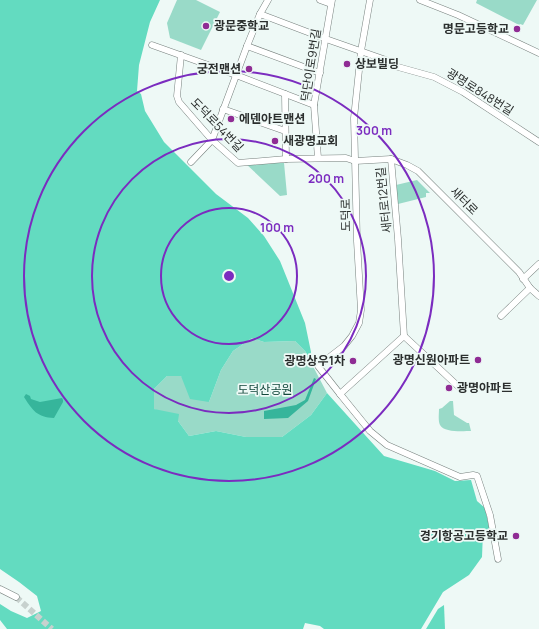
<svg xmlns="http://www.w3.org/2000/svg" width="539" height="629" font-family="Manrope,'Noto Sans KR',sans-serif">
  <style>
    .green { fill: #99dac8 }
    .forest { fill: #63dbc0 }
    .water { fill: #36b59b }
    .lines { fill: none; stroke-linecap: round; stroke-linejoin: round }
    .minor-tunnel { stroke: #c7d1ce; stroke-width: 6; stroke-dasharray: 6 3; stroke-linecap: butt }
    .minor-casing { stroke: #77817e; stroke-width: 7 }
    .minor { stroke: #fff; stroke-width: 6 }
    .ring { fill: none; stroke: #7b2cbf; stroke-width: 2 }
    .poi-dot { fill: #8f2c94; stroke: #eef9f6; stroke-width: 1.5 }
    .labels { text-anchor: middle; stroke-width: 3.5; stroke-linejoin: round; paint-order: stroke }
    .poi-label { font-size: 12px; font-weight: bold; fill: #2b2f2e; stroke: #eef9f6; text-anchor: start }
    .street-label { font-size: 12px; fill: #2b2f2e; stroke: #eef9f6 }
    .park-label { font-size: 12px; fill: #11473b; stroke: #eef9f6 }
    .centre { fill: #7b2cbf; stroke: #eef9f6; stroke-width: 2 }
    .ring-label { font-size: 12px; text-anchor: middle; font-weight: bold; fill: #7b2cbf; stroke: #eef9f6; stroke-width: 3.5; stroke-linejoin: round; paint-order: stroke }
  </style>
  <rect width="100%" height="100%" fill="#eef9f6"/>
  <g class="green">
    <path d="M177,0H196L220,12L201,50L170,38L167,23Z"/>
    <path d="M477,0H537L523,25L520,24L519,25L476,3Z"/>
    <path d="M245,163H284L287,195L280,196Z"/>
    <path d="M417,180L430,193H426V197L398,204L396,185Z"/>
    <path d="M252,338L264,342L295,341L305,351L327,393L311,415L282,437H246L216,431L189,436L178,421L154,409V389L167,376H181L209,402L221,370L233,351Z"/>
    <path d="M450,401H453L454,415L467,423H469L471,431C464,431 444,433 440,425C438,421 439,413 439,409L442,408Z"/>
  </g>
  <g class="forest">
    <path d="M0,0H160L150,22L139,65L137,91L141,94L145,111L164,142L216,194L248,218L264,236L280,261L305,323L311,352L310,359L305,351L295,341L264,342L252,338L233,351L221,370L209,402L190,399L181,376H167L154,389V409L179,414L178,421L189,436L216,431L246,437H282L311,415L327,393L384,456L435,471L455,481L471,480L477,501L485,508L490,531L483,532L482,557L469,575L443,592L421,629H324L320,626L305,623L303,629H7L0,620V604L11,611L27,618L41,611L37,596L19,582L0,569Z"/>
    <path d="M444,605L445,629H426L438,609Z"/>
  </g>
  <g class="water">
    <path d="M314,378L316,379L308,401L288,418L264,419V411L296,405L305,400Z"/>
    <path d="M26,394L30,396L31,399L40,402L62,398L63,400V402L54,418C37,417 33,411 24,397Z"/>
  </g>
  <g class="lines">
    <path class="minor-tunnel" d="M16,597L52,629"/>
    <g class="minor-casing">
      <g id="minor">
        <path d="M320,0L331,4"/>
        <path d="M370,0L361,51L354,118L357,241L361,310L359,323L352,336L344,346L318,366L340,394L404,336L398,239L391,159"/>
        <path d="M420,0L458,15L539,53"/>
        <path d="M260,14L326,39L386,60L398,67L434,77L463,92L539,142"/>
        <path d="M152,45L236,75L314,105"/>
        <path d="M247,46L320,73"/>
        <path d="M181,55L177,96L179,102L212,140L238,163L286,159L346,158L355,161L391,159L407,165L418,171L519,272L530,288L539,296"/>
        <path d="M285,94L286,159"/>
        <path d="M223,109L285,131"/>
        <path d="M318,158L314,105L332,0"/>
        <path d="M191,162L212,140L247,46L260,14L268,0"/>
        <path d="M523,279L539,264"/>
        <path d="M501,316L530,288"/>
        <path d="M404,336L460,388"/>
        <path d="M340,394L370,431L387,445L460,477L473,475L477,476L490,515L498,559"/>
        <path d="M0,589L16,597"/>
      </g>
    </g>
    <use href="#minor" class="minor"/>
  </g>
  <g class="ring">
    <circle cx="229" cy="276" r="68"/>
    <circle cx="229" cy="276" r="137"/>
    <circle cx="229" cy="276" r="205"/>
  </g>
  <g class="poi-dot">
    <circle cx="206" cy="26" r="4"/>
    <circle cx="517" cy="29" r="4"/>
    <circle cx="347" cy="64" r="4"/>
    <circle cx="249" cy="69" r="4"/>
    <circle cx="231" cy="119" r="4"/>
    <circle cx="275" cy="141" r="4"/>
    <circle cx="478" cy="360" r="4"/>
    <circle cx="353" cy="361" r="4"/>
    <circle cx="449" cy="388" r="4"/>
    <circle cx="516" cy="536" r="4"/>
  </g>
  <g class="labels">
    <g class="poi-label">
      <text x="214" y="30">광문중학교</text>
      <text x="509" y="33" text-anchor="end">명문고등학교</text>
      <text x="355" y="68">상보빌딩</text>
      <text x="241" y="73" text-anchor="end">궁전맨션</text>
      <text x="239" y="123">에덴아트맨션</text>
      <text x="283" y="145">새광명교회</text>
      <text x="470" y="364" text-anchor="end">광명신원아파트</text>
      <text x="345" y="365" text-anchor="end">광명상우1차</text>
      <text x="457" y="392">광명아파트</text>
      <text x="508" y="540" text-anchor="end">경기항공고등학교</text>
    </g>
    <g class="street-label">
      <text transform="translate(311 65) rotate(-81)" y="4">덕단이로9번길</text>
      <text transform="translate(480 92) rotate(32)" y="4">광명로848번길</text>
      <text transform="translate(217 125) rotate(46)" y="4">도덕로54번길</text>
      <text transform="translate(384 200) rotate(-96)" y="4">새터로12번길</text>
      <text transform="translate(464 201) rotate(45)" y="4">새터로</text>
      <text transform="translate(346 215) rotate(-91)" y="4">도덕로</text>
    </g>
    <g class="park-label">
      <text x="265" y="394">도덕산공원</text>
    </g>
  </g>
  <circle cx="229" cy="276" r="6" class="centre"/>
  <g class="ring-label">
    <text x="374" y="135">300 m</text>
    <text x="326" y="183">200 m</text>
    <text x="277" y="232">100 m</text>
  </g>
</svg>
